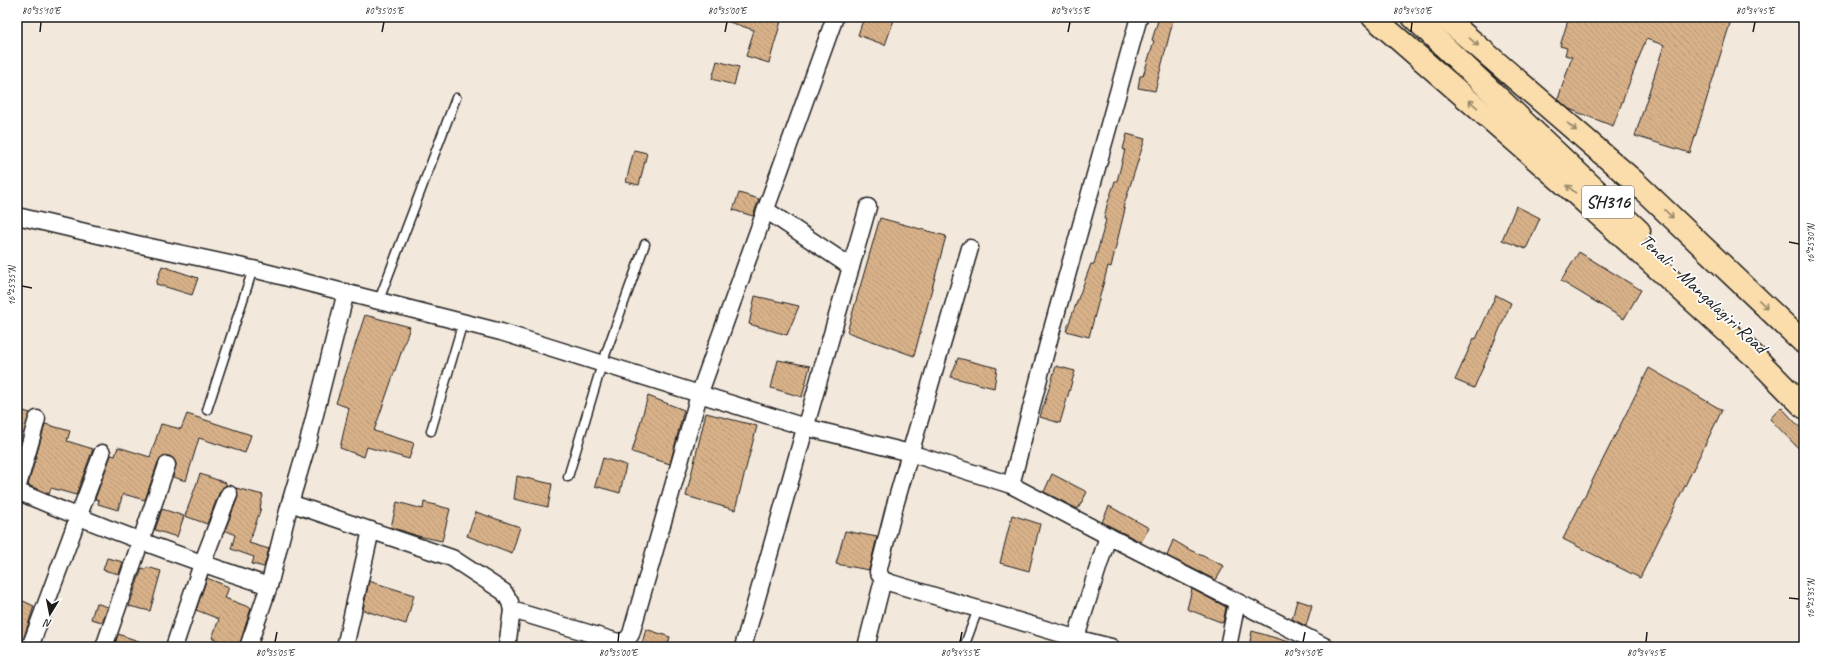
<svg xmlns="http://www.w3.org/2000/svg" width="1821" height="664" font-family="Caveat,sans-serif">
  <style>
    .building { fill: url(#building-back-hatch); stroke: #1c1c1c }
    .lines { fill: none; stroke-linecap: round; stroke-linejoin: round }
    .service-casing { stroke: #1c1c1c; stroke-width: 11 }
    .minor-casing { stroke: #1c1c1c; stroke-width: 19 }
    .primary-casing { stroke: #1c1c1c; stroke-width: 25 }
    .service { stroke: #fff; stroke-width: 8 }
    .minor { stroke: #fff; stroke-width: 16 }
    .primary { stroke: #faddab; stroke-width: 22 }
    .oneway { stroke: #96866b }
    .ticks { fill: none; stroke: #1c1c1c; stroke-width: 1.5 }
    .labels { text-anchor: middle; stroke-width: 3.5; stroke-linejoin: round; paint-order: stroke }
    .shield { fill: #fff; stroke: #606060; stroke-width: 1 }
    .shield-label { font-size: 18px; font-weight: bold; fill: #1c1c1c }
    .street-label { font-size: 19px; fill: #1c1c1c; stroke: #fff }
    .neatline { fill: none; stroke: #1c1c1c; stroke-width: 1.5 }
    .ticks-label { font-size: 10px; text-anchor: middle; fill: #1c1c1c }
  </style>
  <defs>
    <pattern id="building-back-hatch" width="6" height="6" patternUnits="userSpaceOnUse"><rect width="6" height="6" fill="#d8b189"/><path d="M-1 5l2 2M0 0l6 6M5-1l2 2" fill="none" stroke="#b99876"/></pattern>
  </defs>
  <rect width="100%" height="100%" fill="#f3e8dc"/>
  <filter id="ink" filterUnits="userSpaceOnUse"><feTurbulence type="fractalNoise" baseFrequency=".025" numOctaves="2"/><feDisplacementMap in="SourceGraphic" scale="8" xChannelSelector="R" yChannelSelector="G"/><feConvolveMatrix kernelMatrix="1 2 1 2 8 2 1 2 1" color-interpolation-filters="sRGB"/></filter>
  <g filter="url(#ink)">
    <g class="building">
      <path d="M723,17H768L781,21L769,63L746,56L754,30L723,20Z"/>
      <path d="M864,17H895L885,45L858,35Z"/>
      <path d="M1159,17H1174L1155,91L1138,88L1140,76H1143L1154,41L1152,40Z"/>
      <path d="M1569,17H1732L1690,153L1635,136L1664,45L1646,39L1613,126L1569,109L1558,99L1572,57L1565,55L1567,48L1560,46Z"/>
      <path d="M717,61L739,67L734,85L712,79Z"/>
      <path d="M1127,134L1145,139L1123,208L1125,209L1115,250L1111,267L1108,266L1089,337L1066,331L1091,264H1094L1106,220L1104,219L1107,205L1115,181H1117L1125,150L1123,149Z"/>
      <path d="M634,150L647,153L639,185L626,182Z"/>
      <path d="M739,193L759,199L753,216L733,210Z"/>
      <path d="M1516,206L1540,218L1526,249L1502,240Z"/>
      <path d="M880,218L946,236L914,356L847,332Z"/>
      <path d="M1579,252L1641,290L1624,319L1561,281Z"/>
      <path d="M162,266L198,278L192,295L156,284Z"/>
      <path d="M1496,295L1511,303L1474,388L1455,380L1474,338L1476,339Z"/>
      <path d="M755,296L799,306L787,335L749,324Z"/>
      <path d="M365,315L410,327L374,431L414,443L409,459L367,447L364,457L340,448L349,408L336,403Z"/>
      <path d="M958,358L997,368L994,388L951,377Z"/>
      <path d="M778,360L810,366L802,397L771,388Z"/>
      <path d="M1056,366L1075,371L1060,423L1040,417Z"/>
      <path d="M1649,368L1722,410L1640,578L1563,539Z"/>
      <path d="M648,396L684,410L670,464L632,452Z"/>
      <path d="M1781,407L1804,432V454L1770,419Z"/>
      <path d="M17,409L30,413L18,452L17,451Z"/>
      <path d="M706,413L757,426L735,510L686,496Z"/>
      <path d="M187,414L251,435L245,453L199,438L186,481L173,477L176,463L170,456H165L158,462L145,500L123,494L118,510L98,504L99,500L95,499L111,455L115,456L118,447L150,457L161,424L181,429Z"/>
      <path d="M45,424L70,431L67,441L93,449L76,495L51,488L49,494L28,485Z"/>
      <path d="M603,458L626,465L620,493L595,486Z"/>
      <path d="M200,474L226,483V485L220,491L207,524L185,516Z"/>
      <path d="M1052,474L1087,492L1078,509L1044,492Z"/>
      <path d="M517,476L552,484L548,507L514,499Z"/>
      <path d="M236,488L263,495L260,508H261L249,543L269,549L264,567L252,564L254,557L231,549L235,535L225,530L238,497Z"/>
      <path d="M397,502L423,509L424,502L450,509L442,541L418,536L391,527Z"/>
      <path d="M1109,506L1149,528L1141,542L1102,522Z"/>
      <path d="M162,509L184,516L177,537L155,530Z"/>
      <path d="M476,512L520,527L512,553L467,536Z"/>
      <path d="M1012,515L1040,524L1029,571L1000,563Z"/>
      <path d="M845,531L877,537L869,570L836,564Z"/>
      <path d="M1173,540L1190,550L1224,566L1216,580L1167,556Z"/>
      <path d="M107,558L123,562L119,574L103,570Z"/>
      <path d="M147,567L161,571L150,611L129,606L142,568L146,569Z"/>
      <path d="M207,578L229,587L225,598L251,608L239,647H234L212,638L219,619L196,610Z"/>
      <path d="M369,581L414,595L406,624L363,610Z"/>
      <path d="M1192,589L1226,607L1223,623L1187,609Z"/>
      <path d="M21,600L34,606L21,647H17V606Z"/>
      <path d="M1297,600L1312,605L1306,626L1292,619Z"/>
      <path d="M96,603L108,607L102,622L91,619Z"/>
      <path d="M646,629L670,637L667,647H641Z"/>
      <path d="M1252,631L1296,644V647H1249Z"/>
      <path d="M118,634L150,645V647H114Z"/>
    </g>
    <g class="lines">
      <g class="service-casing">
        <g id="service">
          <path d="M379,300L456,98"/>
          <path d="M207,410L253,269"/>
          <path d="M431,431L463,322"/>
          <path d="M568,477L602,364L645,244"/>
          <path d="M964,647L978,609"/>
        </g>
      </g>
      <g class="minor-casing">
        <g id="minor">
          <path d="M766,210L851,267"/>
          <path d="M17,216L141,245L253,269L501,332L805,427L910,453L1011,485L1108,536L1326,647"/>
          <path d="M970,248L895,505L878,572L883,580L891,583L1075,638L1111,647"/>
          <path d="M1011,485L1049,340L1139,17"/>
          <path d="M17,489L37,419"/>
          <path d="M17,491C100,527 184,558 269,586"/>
          <path d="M290,503L452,558L504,592L510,602L512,610L507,647"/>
          <path d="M512,610L618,642L627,640L631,634L699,395L835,17"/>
          <path d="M30,647L102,453"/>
          <path d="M104,647L167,465"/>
          <path d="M174,647L202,564L229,494"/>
          <path d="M248,647L269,586L290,503L308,442L346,292"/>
          <path d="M345,647L371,530"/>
          <path d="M743,647L868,207"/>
          <path d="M866,647L883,580"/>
          <path d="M1073,647L1108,536"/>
          <path d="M1228,647L1237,602"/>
        </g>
      </g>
      <g class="primary-casing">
        <g id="primary">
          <path d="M1373,17L1576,194L1754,356L1804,407"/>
          <path d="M1413,17L1639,231"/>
          <path d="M1444,17L1635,182L1804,343"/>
        </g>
      </g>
      <use href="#service" class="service"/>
      <use href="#minor" class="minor"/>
      <use href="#primary" class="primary"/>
    </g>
    <defs><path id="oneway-shaft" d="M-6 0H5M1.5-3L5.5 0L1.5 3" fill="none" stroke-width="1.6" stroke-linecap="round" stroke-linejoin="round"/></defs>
    <g class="oneway">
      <use href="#oneway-shaft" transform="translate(1474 42) rotate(41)"/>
      <use href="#oneway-shaft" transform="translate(1473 104) rotate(-139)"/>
      <use href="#oneway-shaft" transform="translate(1572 127) rotate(41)"/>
      <use href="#oneway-shaft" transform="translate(1571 189) rotate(-139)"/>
      <use href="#oneway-shaft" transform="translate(1669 214) rotate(44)"/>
      <use href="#oneway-shaft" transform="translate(1763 304) rotate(44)"/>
    </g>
  </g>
  <path class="ticks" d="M40,32L41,22M382,32L384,22M725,32L727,22M1068,32L1070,22M1411,32L1412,22M1753,32L1755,22M1789,242L1799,244M22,286L32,288M1789,598L1799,599M275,642L277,632M618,642L619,632M960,642L962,632M1303,642L1305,632M1646,642L1647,632"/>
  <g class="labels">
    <rect class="shield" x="1582" y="186" width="52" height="32" rx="3"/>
    <g class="shield-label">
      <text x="1608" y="208">SH316</text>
    </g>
    <g class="street-label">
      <text transform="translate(1704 293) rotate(43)" y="7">Tenali - Mangalagiri Road</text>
    </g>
  </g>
  <rect width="1821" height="664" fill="none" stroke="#fff" stroke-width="44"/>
  <g transform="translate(50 614) rotate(190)" stroke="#ffffff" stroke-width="3" paint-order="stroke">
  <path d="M0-3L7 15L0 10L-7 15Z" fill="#1c1c1c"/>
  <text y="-6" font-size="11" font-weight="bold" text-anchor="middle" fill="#1c1c1c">N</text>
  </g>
  <rect x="22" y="22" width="1777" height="620" class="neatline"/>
  <g class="ticks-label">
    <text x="41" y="14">80°35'10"E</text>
    <text x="384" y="14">80°35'05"E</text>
    <text x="727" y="14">80°35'00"E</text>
    <text x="1070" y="14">80°34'55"E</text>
    <text x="1412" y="14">80°34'50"E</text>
    <text x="1755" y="14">80°34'45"E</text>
    <text transform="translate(1810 244) rotate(-90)" y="4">16°25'30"N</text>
    <text transform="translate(11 286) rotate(-90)" y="4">16°25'35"N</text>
    <text transform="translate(1810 599) rotate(-90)" y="4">16°25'35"N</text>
    <text x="275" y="656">80°35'05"E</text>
    <text x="618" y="656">80°35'00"E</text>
    <text x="960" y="656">80°34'55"E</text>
    <text x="1303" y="656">80°34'50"E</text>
    <text x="1646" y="656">80°34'45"E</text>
  </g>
</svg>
